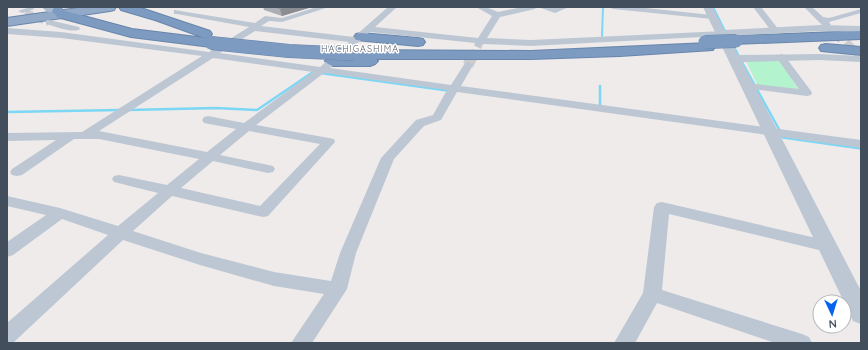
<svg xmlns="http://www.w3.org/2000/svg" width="868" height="350" font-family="Quicksand,sans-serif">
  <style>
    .green { fill: #b3f3ce }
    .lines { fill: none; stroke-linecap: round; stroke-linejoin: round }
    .stream-far2 { stroke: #7cd7f4; stroke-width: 2 }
    .stream-far1 { stroke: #7cd7f4; stroke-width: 2.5 }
    .stream { stroke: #7cd7f4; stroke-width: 3.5 }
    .minor-tunnel-far1 { stroke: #ccccce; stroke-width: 8; stroke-dasharray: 8 4; stroke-linecap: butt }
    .minor-tunnel { stroke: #ccccce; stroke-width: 11; stroke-dasharray: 11 5.5; stroke-linecap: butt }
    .tertiary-tunnel { stroke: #ccccce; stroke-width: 10; stroke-dasharray: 10 5; stroke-linecap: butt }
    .trunk-casing { stroke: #6986ac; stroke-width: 2 }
    .motorway-casing { stroke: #6986ac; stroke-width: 2 }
    .minor { fill: #bdc7d3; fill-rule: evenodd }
    .tertiary { fill: #bdc7d3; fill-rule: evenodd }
    .primary { fill: #a8bace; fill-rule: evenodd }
    .trunk { fill: #92aac8; fill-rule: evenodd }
    .motorway { fill: #7d9bc1; fill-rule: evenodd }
    .motorway-bridge-casing { stroke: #6986ac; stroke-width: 14; stroke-linecap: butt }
    .motorway-bridge { stroke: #7d9bc1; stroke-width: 13 }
    .wall { fill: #abaeb5 }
    .shaded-wall { fill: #8b8d93 }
    .building { fill: #c7cad2; stroke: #8b8d93 }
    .labels { text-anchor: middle; stroke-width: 3; stroke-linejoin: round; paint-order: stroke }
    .far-neighbourhood-label { font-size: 9px; letter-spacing: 1px; fill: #585c61; stroke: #fff }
  </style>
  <rect width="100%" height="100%" fill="#efebeb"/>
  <path class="green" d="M775,59L781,61L799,90L758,86L746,61Z"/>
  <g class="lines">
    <g class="stream-far2">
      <path d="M713,7L726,33"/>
      <path d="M602,36L603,7"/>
      <path d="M732,43L740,58"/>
    </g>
    <g class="stream-far1">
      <path d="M739,57L780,131"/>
      <path d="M600,86V109"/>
      <path d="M128,110L216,108L257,110L313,72L451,91"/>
      <path d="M7,112L120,110"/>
    </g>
    <path class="stream" d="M779,130L783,137L861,148"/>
    <g class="minor-tunnel-far1">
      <path d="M25,13L49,22"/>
      <path d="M472,58L479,44"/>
    </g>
    <path class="minor-tunnel" d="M468,65L472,57"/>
    <path class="tertiary-tunnel" d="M835,32L857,55"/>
    <g class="trunk-casing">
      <path id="trunk" d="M85,7H116L114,10L110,11L7,26V18Z"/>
    </g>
    <g class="motorway-casing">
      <g id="motorway">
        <path d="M58,7L65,11L132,29L205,38L155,20L121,10L119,7H138L210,31L212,34L210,37L205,38L216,40L218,43L216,46L211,47L131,37L57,17L52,11L54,8Z"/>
        <path d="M861,31V39L734,44L729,43L727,40L729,37L734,36Z"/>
        <path d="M361,33L418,38L423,39L425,42L423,45L418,46L356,40L354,37L356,34Z"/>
        <path d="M708,43L713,44L715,47L713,50L620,56L531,59H376L378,61L375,64L370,66H333L328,64L325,61L328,58L348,56L347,54L349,51L354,50L531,51Z"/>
        <path d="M826,44L861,47V55L821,51L819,48L821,45Z"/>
      </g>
    </g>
    <g class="minor">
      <path d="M30,7L35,9L22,13L18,11Z"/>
      <path d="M317,7H329L282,22L269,21L261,26L354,37L388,7H397L375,27L478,38L492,16L476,7H486L498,12L522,7H536L535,9L500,17L487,38L531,40L724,31L725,33L724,35L721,36L531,46L484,44L479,47L476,46L475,43L370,32L330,68L451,85L465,63L468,62L473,65L461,86L861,140V148L457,92L441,120L424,126L394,159L356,253L347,289L312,343H291L324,294L274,286L200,265L123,240L14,342L7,343V323L108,235L62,219L13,255L7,257V242L46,215L7,206V196L60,208L118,226L158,193L114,182L112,179L114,176L119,175L167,185L199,159L99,139H74L22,175L17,176L12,175L10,172L12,169L56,140L7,141V133L82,132L202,56L61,38L7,34V28L61,32L209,52L249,27L177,14H174V10L255,23L265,16L282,18ZM255,31L349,42L320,67L220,53ZM213,58L313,72L244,123L208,116L204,117L202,120L204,123L236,129L207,152L99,131ZM324,73L447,90L433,115L416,120L381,158L340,253L331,281L274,272L201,253L133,231L172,196L263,217L268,216L335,142L334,139L329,138L256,125ZM249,131L320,144L260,206L181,188L213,161L268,173L273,172L275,169L273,166L220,155Z"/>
      <path d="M538,7L555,8L569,7L555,13Z"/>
      <path d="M609,7H636L712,15L716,17L712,19L613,9Z"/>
      <path d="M753,7H761L779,30L778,32H772Z"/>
      <path d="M804,7H812L823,17L829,18L861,9V13L829,22L831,25L827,27H824Z"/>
      <path d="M46,20H49L79,27L80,29C74,34 54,26 46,24Z"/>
      <path d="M781,54L784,55L811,91L812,93L811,95L807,96L744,88L743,86L744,84L748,83L799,89L776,57Z"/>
      <path d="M662,202L833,242L835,246L833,250L827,252L669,214L662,290L802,334L809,337L812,343H775L657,303L635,343H614L643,293L654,207L657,203Z"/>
    </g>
    <path class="tertiary" d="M703,7H713L724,30L820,25L861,26V32L820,31L728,36L738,55L819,54L861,56V62L819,60L742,62L861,291V324L853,321Z"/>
    <path class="primary" d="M42,7H59L64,11L62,14C56,15 46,13 42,7Z"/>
    <use href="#trunk" class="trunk"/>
    <use href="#motorway" class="motorway"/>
    <g class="motorway-bridge-casing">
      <g id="motorway-bridge">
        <path d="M705,42L736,41"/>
        <path d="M211,43L289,51L354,54"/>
      </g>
    </g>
    <use href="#motorway-bridge" class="motorway-bridge"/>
  </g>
  <path class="wall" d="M263,7H312L282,16L264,10Z"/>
  <path class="shaded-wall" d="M286,7H312L282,16L280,9Z"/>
  <path class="building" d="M276,7H286L280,9Z"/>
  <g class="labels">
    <g class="far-neighbourhood-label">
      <text x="360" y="52">HACHIGASHIMA</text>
    </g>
  </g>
  <rect width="868" height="350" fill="none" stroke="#424e5b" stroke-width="16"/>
  <g transform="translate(832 314) rotate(176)"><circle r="19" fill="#ffffff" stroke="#b3b8bd"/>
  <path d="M0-3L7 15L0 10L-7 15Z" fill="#0762ed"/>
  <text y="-6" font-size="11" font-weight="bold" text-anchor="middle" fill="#424e5b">N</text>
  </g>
</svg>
